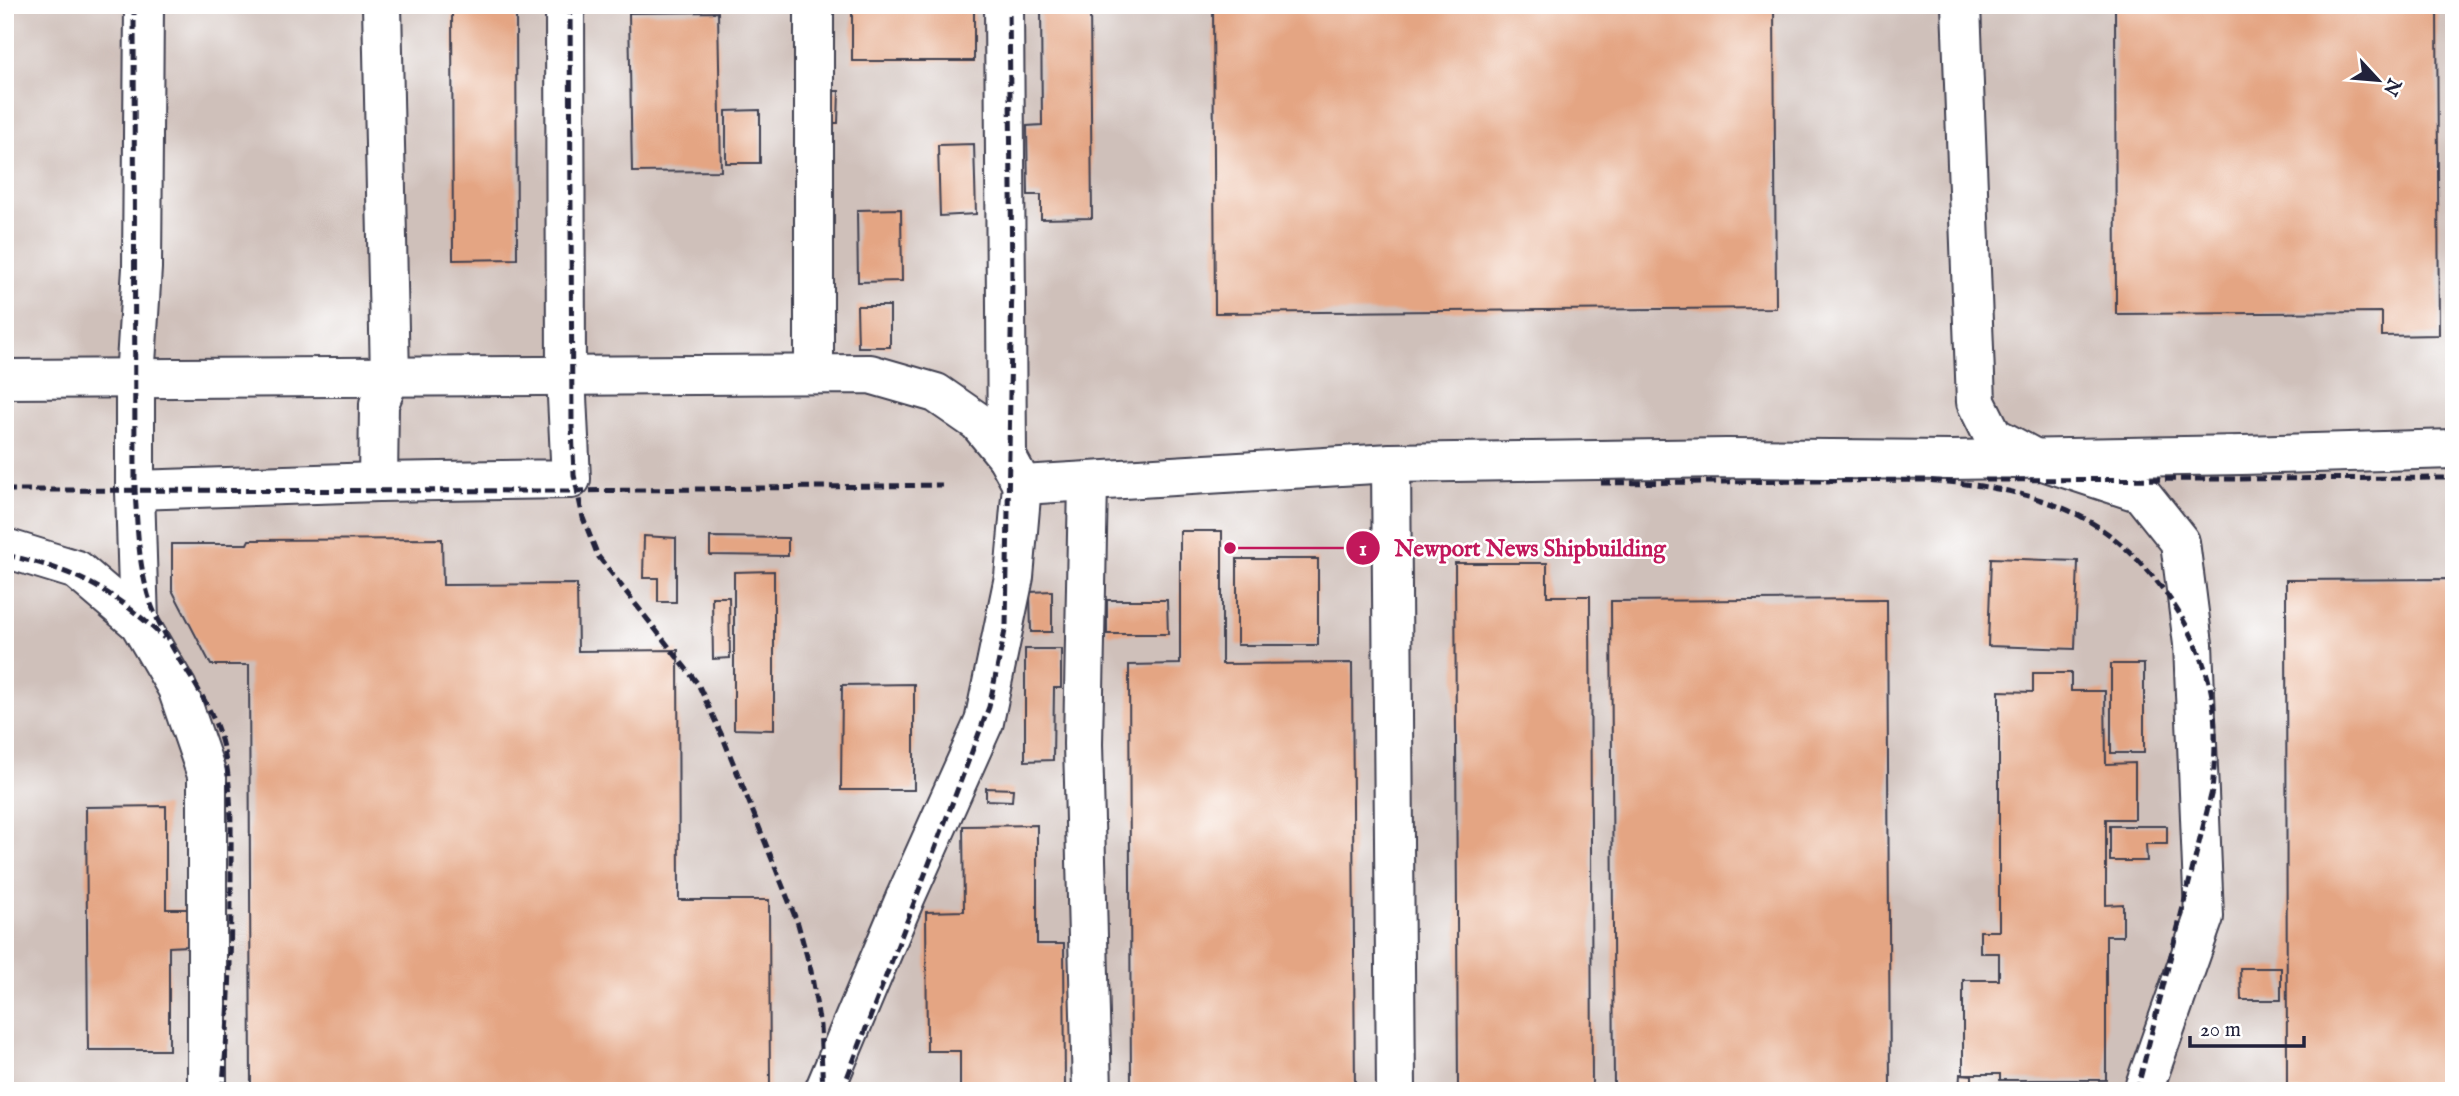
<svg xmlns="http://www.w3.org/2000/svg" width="2459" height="1096" font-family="'IM FELL English',serif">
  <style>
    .industrial { fill: #cfc0ba }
    .building { fill: #e4a583 }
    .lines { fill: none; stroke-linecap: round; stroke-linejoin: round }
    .minor-casing { stroke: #413f50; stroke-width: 42 }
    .minor { stroke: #fff; stroke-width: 38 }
    .rail { stroke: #22223b; stroke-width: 5; stroke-dasharray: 10 5; stroke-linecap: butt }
    .leader { fill: none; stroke: #c2185b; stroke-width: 2.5 }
    .callout-dot { fill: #c2185b; stroke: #fff; stroke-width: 2.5 }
    .mark-label { font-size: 21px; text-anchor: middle; font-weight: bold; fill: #fff }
    .callout-label { font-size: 23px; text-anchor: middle; font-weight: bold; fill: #c2185b; stroke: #fff; stroke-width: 5; stroke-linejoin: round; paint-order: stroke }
  </style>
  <rect width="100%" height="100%" fill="#fff"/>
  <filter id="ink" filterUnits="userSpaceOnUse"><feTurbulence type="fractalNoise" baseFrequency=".0143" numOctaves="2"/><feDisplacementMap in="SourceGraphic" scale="14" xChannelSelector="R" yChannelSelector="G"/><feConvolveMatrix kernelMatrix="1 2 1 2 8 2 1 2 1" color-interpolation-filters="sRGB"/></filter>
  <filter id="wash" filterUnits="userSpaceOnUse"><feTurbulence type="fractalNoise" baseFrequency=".00686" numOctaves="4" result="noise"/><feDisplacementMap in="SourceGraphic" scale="28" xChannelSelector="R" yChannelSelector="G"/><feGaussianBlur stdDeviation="1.57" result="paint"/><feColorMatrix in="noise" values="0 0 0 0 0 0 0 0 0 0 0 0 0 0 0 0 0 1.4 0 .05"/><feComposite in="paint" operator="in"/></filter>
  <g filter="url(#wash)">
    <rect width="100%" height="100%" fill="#f0e4c8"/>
    <rect class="industrial" x="5" y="5" width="2449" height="1086"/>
    <g id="blocks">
      <g class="building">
        <path d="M452,5H516L517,259L453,260Z"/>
        <rect x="852" y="5" width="122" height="56"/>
        <path d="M1041,5H1090L1092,218L1041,219V195H1028L1027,126L1042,125Z"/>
        <path d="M1213,5H1774L1776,308L1215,313Z"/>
        <path d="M2115,5H2437L2439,335L2382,336V312L2116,314Z"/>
        <path d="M718,12L721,171L632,172L629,13Z"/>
        <path d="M827,91H839L838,123H826Z"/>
        <path d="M760,110V163H726V111Z"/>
        <path d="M974,144L976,214L940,216L938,145Z"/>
        <path d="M901,209L902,281L858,282L857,210Z"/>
        <path d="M857,306H890V347H858Z"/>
        <path d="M1180,531H1222V664L1352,663L1355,1091H1131L1129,665L1180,664Z"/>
        <path d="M644,536L676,538V602H658V578H643Z"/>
        <path d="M710,537L788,538V556L710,555Z"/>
        <path d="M442,539L443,585L577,584L578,651L678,650L679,900H769L770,1091H251L249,665H211L172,590V544H247L249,540Z"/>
        <path d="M1991,558L2078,561L2075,649L1988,646Z"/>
        <rect x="1237" y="559" width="81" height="86"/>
        <path d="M1455,563H1547V596H1590L1592,1091H1458Z"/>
        <path d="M774,571V730L734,729V572Z"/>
        <path d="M2454,579V1091H2287L2286,580Z"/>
        <path d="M5,589H11L9,615L5,614Z"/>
        <path d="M1052,591V632H1031L1030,592Z"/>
        <path d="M712,597H729L730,658L713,659Z"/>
        <path d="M1887,599L1890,1091H1614L1611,601Z"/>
        <path d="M1107,600H1167L1168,634H1107Z"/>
        <path d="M1025,649H1061V688H1054L1053,760L1025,761Z"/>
        <rect x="2111" y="664" width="33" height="89"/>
        <path d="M2033,673H2071V691H2105L2106,764L2135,763V819H2106V905L2123,904V936H2106V1080H2000V1074H1963V980H1999V953H1980V931H1999V691L2033,692Z"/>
        <path d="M914,684V790H841L842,685Z"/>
        <path d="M986,788L1013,789L1012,801L986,800Z"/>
        <path d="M166,806V909H187L188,946L169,947V1050H88L86,807Z"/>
        <path d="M1037,825V944H1064L1065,1088H1038V1091H960V1051H927L926,912L964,911L963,826Z"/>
        <path d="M2110,826H2167V844H2146L2147,861H2110Z"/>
        <path d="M2240,968H2281V1000H2241Z"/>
        <path d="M1960,1074L1972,1075V1091H1959Z"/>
      </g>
    </g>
  </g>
  <g filter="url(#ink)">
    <use href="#blocks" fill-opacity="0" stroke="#413f50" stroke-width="2"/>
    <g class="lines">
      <g class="minor-casing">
        <g id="minor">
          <path d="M144,5L142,268L135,379V490L378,482"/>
          <path d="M382,5L390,377L379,404L378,482L571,479L566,376L565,5"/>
          <path d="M1004,5L1007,457"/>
          <path d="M1961,5L1976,402L1993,436L2034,458L2141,493L2180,542L2193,644L2204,917L2143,1091"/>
          <path d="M814,374V5"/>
          <path d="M5,379L870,374L936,393L978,422L1007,457L1022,485L1391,463L1727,458L1951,460L2242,455L2454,449"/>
          <path d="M1391,463L1396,1091"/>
          <path d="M1088,482L1083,744L1092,1091"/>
          <path d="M135,490L139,623"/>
          <path d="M5,548L77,570L139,623L177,688L207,775V1091"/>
          <path d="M824,1091L906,896L984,722L1014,577L1022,485"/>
        </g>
      </g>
      <use href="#minor" class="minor"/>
      <g class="rail">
        <path d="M134,5L135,490C137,522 138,556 146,587C152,615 170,642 183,666"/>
        <path d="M570,5L572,427L574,475L583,518L598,556L698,684L724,740L798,924L811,971L820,1026L823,1091"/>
        <path d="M1985,480L2454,478"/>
        <path d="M1601,483L1926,480C1976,484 2029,491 2076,514C2141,546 2199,624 2212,696C2217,728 2215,760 2212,791L2137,1091"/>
        <path d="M5,490L577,491L942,485"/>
        <path d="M5,555C74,569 113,590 164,638"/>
        <path d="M178,658C193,679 211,709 219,733C233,777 231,827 231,872C231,945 230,1018 222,1091"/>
        <path d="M842,1091L989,707L1006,626L1012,279L1009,5"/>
      </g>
    </g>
  </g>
  <path class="leader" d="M1230 548L1363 548"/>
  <g class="callout-dot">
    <circle cx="1230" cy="548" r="7"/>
    <circle cx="1363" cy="548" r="18"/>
  </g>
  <g class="mark-label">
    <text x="1363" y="555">1</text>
  </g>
  <g class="callout-label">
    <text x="1530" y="556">Newport News Shipbuilding</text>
  </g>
  <rect width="2459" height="1096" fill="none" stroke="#fff" stroke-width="28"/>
  <g transform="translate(2378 80) rotate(116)" stroke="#ffffff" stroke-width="5" paint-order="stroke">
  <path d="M0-5L12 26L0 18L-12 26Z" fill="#22223b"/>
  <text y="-10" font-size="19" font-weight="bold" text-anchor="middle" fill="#22223b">N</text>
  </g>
  <path d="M2190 1036v10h114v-10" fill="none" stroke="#22223b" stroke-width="3.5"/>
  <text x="2200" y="1036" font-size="21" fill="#22223b" stroke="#ffffff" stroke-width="5" paint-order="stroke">20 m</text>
</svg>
